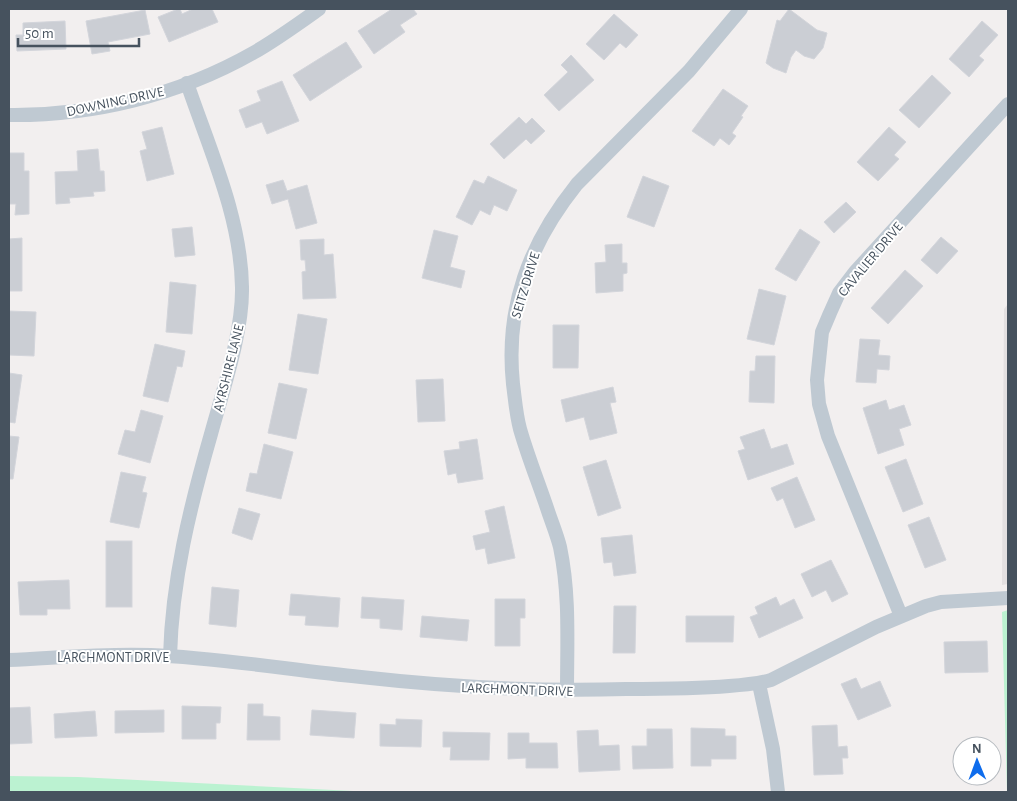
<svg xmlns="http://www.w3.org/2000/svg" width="1017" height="801" font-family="'Alegreya Sans',sans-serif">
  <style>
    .education { fill: #e3e0e1 }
    .green { fill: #bbf2d1 }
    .building { fill: #cbced4; stroke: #d3d5db }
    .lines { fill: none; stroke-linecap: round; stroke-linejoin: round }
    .minor { stroke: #bfc9d2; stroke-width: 14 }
    .labels { text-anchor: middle; stroke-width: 4; stroke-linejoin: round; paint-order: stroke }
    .street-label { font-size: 14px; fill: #46525e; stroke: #fff }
  </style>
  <rect width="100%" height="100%" fill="#f2efef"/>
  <path class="education" d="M1008,304V584L1002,585L1004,309Z"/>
  <g class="green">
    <path d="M1008,610V792H1007L1002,612Z"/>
    <path d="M9,776L78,777L373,792H9Z"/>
  </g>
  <g class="building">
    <path d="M178,9H180L182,14L193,9H212L218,22L169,42L158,17Z"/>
    <path d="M392,9H413L417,14L400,25L405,32L374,54L358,31Z"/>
    <path d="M789,9L817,30L827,33L823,48L814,59L804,56L796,50L791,57L786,73L773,68L766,63L777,20L780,21Z"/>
    <path d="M145,10L150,34L108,42L110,51L92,54L86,21Z"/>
    <path d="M614,14L638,35L626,48L620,43L604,60L586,44Z"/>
    <path d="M65,21L66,49L17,51L16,35H23V23Z"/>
    <path d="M982,21L998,35L979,56L984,60L969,77L949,59Z"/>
    <path d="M346,42L362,67L310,101L293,75Z"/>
    <path d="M571,55L594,80L559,111L544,95L568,72L561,65Z"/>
    <path d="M932,75L951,93L919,128L899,110Z"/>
    <path d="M282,81L299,121L267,134L262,122L246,128L239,110L261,101L257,91Z"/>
    <path d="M723,89L748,106L741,116L743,117L732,133L736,136L729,145L720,138L714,146L692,131Z"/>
    <path d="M519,117L526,124L532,118L545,131L531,144L526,139L504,159L490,144Z"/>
    <path d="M162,127L174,174L147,181L140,151L147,149L142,132Z"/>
    <path d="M889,127L906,142L894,155L899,159L878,181L857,162Z"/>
    <path d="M98,149L100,171H104L105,191L93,192L94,196L69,198L70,203L56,204L55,172L78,171L77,151Z"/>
    <path d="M9,153H24V171H29V214L15,215L16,204H9Z"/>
    <path d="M488,176L517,190L507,211L494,205L490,215L480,210L472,225L456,217L474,180L484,184Z"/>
    <path d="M643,176L669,186L654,227L627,217Z"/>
    <path d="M283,180L287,191L307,185L317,223L296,229L288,199L272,204L266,185Z"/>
    <path d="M846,202L856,212L834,233L824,222Z"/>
    <path d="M192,227L195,255L175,257L172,229Z"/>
    <path d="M800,229L820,242L796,281L775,269Z"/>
    <path d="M434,230L458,236L450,267L465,271L461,288L422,278Z"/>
    <path d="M941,237L958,251L937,274L921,260Z"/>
    <path d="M22,238V291H9V239Z"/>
    <path d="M324,239V255L333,254L336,298L303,299L302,272L306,271L305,260H301L300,240Z"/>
    <path d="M622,244V263H627V273L623,274V291L596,293L595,263L606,262L605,245Z"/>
    <path d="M905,270L923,286L888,324L871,308Z"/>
    <path d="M170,282L196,285L192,334L166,332Z"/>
    <path d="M759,289L786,296L774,345L747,339Z"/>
    <path d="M9,311L36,312L34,356L9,355Z"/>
    <path d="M298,314L327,319L318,374L289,370Z"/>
    <path d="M553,325H579L578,368H553Z"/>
    <path d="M860,339L880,340L878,355L890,356L889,370L877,369L876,383L856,382Z"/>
    <path d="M155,344L185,351L182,367L177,366L168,402L143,396Z"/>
    <path d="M756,356H775L774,403L749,402L750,371H755Z"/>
    <path d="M9,373L22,375L15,423L9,422Z"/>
    <path d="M443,379L445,421L418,422L416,380Z"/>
    <path d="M279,383L307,389L296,439L268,433Z"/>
    <path d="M613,387L616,402L610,403L617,433L590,440L584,417L566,422L561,400Z"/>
    <path d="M886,400L889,410L904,405L911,425L899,429L904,445L878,454L863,408Z"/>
    <path d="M141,410L163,416L150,463L118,454L125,430L135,432Z"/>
    <path d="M764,429L771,449L787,444L794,464L748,480L738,451L745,449L740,437Z"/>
    <path d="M9,436L19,437L13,479H9Z"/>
    <path d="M477,439L483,479L458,483L456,473L448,475L444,451L460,449L459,442Z"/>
    <path d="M264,444L293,452L281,499L246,491L250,473L257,474Z"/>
    <path d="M906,459L923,504L903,512L885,467Z"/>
    <path d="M606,460L621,508L598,516L583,467Z"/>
    <path d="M121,472L146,477L142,492L147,493L139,528L110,522Z"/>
    <path d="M797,477L815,520L795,528L783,498L777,501L771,488Z"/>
    <path d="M504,506L515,558L488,564L485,548L476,550L473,536L490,532L485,511Z"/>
    <path d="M239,508L260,514L252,540L232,533Z"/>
    <path d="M929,517L946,560L925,568L908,525Z"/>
    <path d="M632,535L636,573L614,576L612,562L604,563L601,538Z"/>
    <rect x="106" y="541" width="26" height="66"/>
    <path d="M831,560L848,594L832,602L826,590L812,597L801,574Z"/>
    <path d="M69,580L70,609H47V615H20L18,582Z"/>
    <path d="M212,587L239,590L236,627L209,624Z"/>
    <path d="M291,594L340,598L338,627L305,625L306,616L289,615Z"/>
    <path d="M362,597L404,600L402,630L380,628V619L361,618Z"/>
    <path d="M776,597L780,606L794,599L803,618L759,638L750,617L758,614L755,607Z"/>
    <path d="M495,599H525V618H520V646H495Z"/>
    <path d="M614,606H636L635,653H613Z"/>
    <path d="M422,616L469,620L467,641L420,637Z"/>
    <path d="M686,616H734L733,642H686Z"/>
    <path d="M987,641L988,672L945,673L944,642Z"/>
    <path d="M856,678L861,689L880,681L891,706L858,720L841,684Z"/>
    <path d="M248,704H263V716L280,717V740H247Z"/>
    <path d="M182,706L221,707L220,723H216V739H182Z"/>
    <path d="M30,707L32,743L9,744V708Z"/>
    <path d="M164,710V732L115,733V711Z"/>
    <path d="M312,710L356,713L354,738L310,735Z"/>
    <path d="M95,711L97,736L55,738L54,714Z"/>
    <path d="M396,719L422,720L421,747L380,746V724L396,725Z"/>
    <path d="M837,725L838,747L847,746L848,758H842L843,774L814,775L812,726Z"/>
    <path d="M691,728L725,729V736H736V759H711V766H691Z"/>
    <path d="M647,729H672L673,768L633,769L632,746H647Z"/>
    <path d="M598,730L599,746L619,745L620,770L579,772L577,731Z"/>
    <path d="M443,732L490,733L489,760H450L451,747H443Z"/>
    <path d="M508,733H529V743H557L558,768H526V758L508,759Z"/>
  </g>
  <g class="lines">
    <g class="minor">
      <path d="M9,115C93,116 179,95 253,53C276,40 298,24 319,9"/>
      <path d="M901,616L828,436L819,404L817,380L822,332L830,313L839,293L855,272L1008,104"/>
      <path d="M170,656C172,580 190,507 211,434C223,390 243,332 242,287C241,217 209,148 187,83"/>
      <path d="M9,660C56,658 103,653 151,655C221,658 291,670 361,677C450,687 536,692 626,689C660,689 695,689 729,686C744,685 757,684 771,680L876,627L926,606L941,602L1008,598"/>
      <path d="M759,684L773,749L778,792"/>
      <path d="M567,691C567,643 570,595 560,547C557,535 552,523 548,511C539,484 528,457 520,429C516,414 515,399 513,384C505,307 529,244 577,184L689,71L741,9"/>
    </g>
  </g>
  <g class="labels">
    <g class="street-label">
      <text transform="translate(115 101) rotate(-12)" y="5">DOWNING DRIVE</text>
      <text transform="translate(870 259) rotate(-50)" y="5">CAVALIER DRIVE</text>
      <text transform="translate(525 285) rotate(-73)" y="5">SEITZ DRIVE</text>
      <text transform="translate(228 368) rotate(-76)" y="5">AYRSHIRE LANE</text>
      <text x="113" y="662">LARCHMONT DRIVE</text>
      <text transform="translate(517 689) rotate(2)" y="5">LARCHMONT DRIVE</text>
    </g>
  </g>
  <rect width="1017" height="801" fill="none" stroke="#46525e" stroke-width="20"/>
  <g transform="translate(977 761) rotate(359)"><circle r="24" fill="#ffffff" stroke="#b5babf"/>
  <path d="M0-4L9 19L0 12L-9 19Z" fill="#0e6cec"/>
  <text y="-8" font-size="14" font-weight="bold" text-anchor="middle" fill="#46525e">N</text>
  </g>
  <path d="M18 38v8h121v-8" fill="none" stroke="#46525e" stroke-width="2.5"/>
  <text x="25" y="38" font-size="15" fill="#46525e" stroke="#ffffff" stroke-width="4" paint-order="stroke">50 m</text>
</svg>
